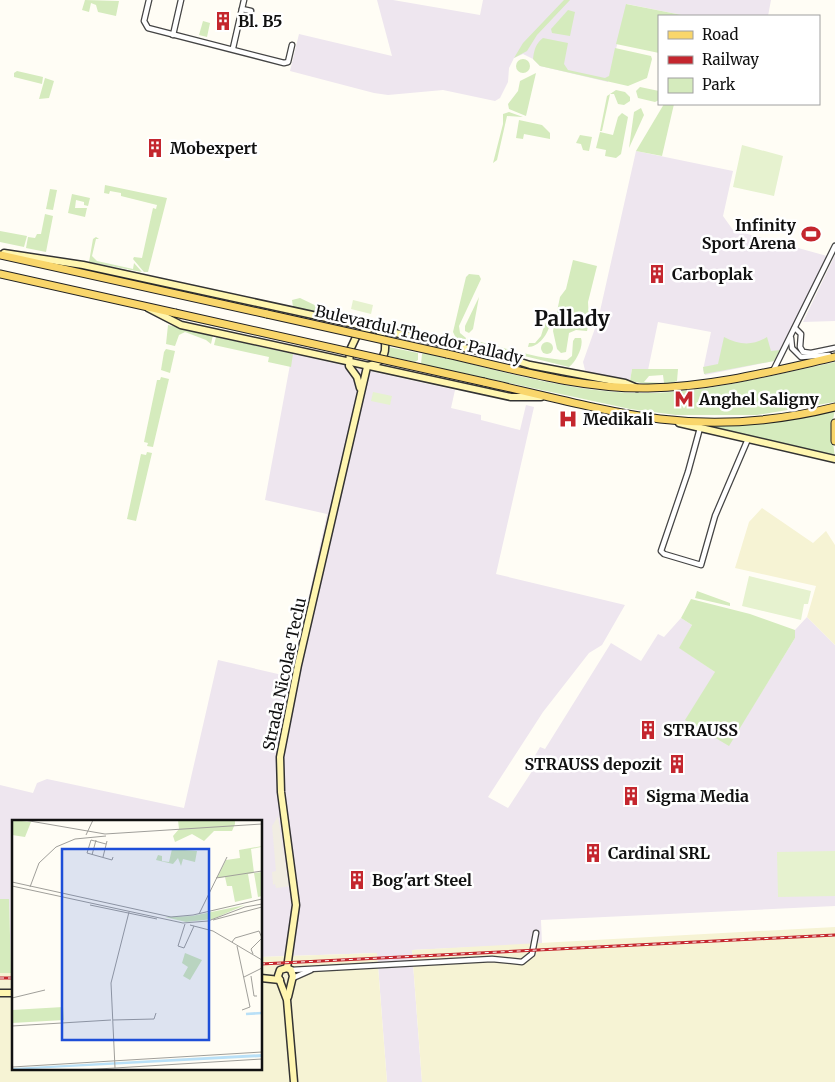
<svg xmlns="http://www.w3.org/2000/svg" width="835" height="1082" font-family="Merriweather,serif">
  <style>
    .industrial { fill: #eee6ef }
    .farmland { fill: #f6f3d4 }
    .green { fill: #d5ebbd; fill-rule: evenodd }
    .pitch { fill: #e6f2cf }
    .plaza { fill: #f1ede2 }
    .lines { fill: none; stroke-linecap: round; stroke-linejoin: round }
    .street-casing { stroke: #444; stroke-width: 7 }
    .secondary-casing { stroke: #333; stroke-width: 9 }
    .primary-casing { stroke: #222; stroke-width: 9 }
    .street { stroke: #fff; stroke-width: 4.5 }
    .secondary { stroke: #fff6b0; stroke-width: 6 }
    .primary { stroke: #f9d66b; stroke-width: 7 }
    .rail-casing { stroke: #c4262e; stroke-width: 3 }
    .rail { stroke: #fff; stroke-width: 1; stroke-dasharray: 4; stroke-linecap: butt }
    .primary-bridge-casing { stroke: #222; stroke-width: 9; stroke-linecap: butt }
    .primary-bridge { stroke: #f9d66b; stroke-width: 7 }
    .labels { text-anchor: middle; stroke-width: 5; stroke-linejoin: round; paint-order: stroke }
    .poi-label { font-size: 16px; font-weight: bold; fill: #111; stroke: #fff; text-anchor: start }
    .street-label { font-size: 16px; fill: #111; stroke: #fff }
    .district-label { font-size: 21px; font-weight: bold; fill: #111; stroke: #fff }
    .inset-river { fill: none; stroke: #b9e0f7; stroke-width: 2.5 }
    .inset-road { fill: none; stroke: #a09f9a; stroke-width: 1 }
    .view { fill: #1d4ed8; fill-opacity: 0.15; stroke: #1d4ed8; stroke-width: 2.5 }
    .inset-edge { fill: none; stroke: #111; stroke-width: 2.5 }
  </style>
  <rect width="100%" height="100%" fill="#fffdf5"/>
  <g class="industrial">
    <path d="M377,0H393L480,15L483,0H771L768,16H687L627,4L608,82L540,66L533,59L523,54L514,58L509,68L508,82L500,98L495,101L443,90L388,95L374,93L290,71L299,34L392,56Z"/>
    <path d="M636,151L733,171L723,216L733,230L827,256L774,361L705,375L703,370L711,332L658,322L648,370L632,369L630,381L586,374L583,362L598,320Z"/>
    <path d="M835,255V321L803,322Z"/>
    <path d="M292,354L455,390L451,408L481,415V420L520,430L526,405L534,407L496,574L625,605L602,645L589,653L543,712L488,797L508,808L538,762L533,759L540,747L545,749L611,643L641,661L658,634L664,637L681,618L692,625L680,648L715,672L729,745L795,638V630L807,617L835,645V906L541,920L542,944L412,950L422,1082H387L377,953L261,957V821H14V972L11,973L9,900L0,899V785L33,793L37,783L47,779L184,808L218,660L291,677L327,514L265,500Z"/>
  </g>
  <g class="farmland">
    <path d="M762,508L813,543L826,531L835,545V645L807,617L816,586L735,568L749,522Z"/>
    <path d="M835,927V1082H422L412,950Z"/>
    <path d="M377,953L387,1082H0V973L14,972V1068H261V957Z"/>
  </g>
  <g class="green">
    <path d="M85,0L119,1L116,16L98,12L96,5L91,3L89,12L82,10Z"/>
    <path d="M564,0H570L537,35L527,51L514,58L523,43Z"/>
    <path d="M626,4L687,16H659V53L616,44Z"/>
    <path d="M568,10L575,12L570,36L552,33L551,29Z"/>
    <path d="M203,21L210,23L207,37L199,35Z"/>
    <path d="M543,38L568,43L564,64L568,70L605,78L609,76L615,48L651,56L652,59L647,78L628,86L540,66L533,59C534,50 536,43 543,38Z"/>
    <circle cx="523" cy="66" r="7"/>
    <path d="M17,71L43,77L42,84L14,77V73Z"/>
    <path d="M536,73L526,116L509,109L508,104L518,91L520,81Z"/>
    <path d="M45,78L54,81L49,98L39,99Z"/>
    <path d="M640,87L659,91V100L655,102L638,98L636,91Z"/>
    <path d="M616,90L625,92L630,97V101L624,105L618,104L614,94H610L602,131H600L607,96Z"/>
    <path d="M664,104H674L662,156L636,151Z"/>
    <path d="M641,108L644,115L629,148L634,112Z"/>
    <path d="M509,112L523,117L507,116L497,160L493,163L503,124V114Z"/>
    <path d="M622,113L628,117L621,154L616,158L605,156L606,150L596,148L600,132L613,135L618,117Z"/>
    <path d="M519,120L542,125L550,133V139L524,134L523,139L516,138Z"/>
    <path d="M580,135L592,137L589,151L583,150L581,144L576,143Z"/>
    <path d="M105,185L167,198L148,272H144L133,259L134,257L142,258L153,208L156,209L157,205L121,196V193L110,191L109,194L104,193Z"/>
    <path d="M50,189L57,190L53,210L46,209Z"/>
    <path d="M72,194L90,198L88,206L84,205V202L76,200L75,208H87L85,217L68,213Z"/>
    <path d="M45,214L53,216L46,252L26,248L28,237L35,238L37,234H41Z"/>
    <path d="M0,231L27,236L24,247L0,242Z"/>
    <path d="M96,237L99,239H96L92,256L97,261L133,269L134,263L142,272L89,262L93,239Z"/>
    <path d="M573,260L597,266L588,302L589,322L587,331L576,330L569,333L566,352L561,353L557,349L553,331L560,297L566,289Z"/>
    <path d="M469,274L479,275L481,279L459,326L460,333L466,338L465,341L456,338L453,332L466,277Z"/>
    <path d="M479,297L473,329L469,333L465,331V326Z"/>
    <path d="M300,298L327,311V313L293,307L292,300Z"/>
    <path d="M545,323L550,324C548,334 539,347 528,347L529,343H535L541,336Z"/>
    <path d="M168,325L213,335L211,344L206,340L185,332L179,335L175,346L166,344Z"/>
    <path d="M216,337L293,354L291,367L268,362L269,357L214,345Z"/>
    <path d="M724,337C739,345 753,346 767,337L771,351L780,350L774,361L704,374L703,367L718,364Z"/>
    <path d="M575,338H581C584,346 576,362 569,367L467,342L468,339C500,346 536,359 567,360L572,356L573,341Z"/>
    <circle cx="547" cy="348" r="6"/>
    <path d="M389,347L418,353V360L415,362L388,356Z"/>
    <path d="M166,349L175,351L170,373L161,370L164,352Z"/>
    <path d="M424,353C496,369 571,393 644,393C709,393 772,375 835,362V402L757,415H676L630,409L421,364L422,354Z"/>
    <path d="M632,369H678L677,381C663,388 645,384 630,381ZM663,375L664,383L644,382L649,376Z"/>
    <path d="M161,377L169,379L153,447L147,446L148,443L144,442L157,380H160Z"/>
    <path d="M835,410L831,429L835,457L694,424L790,419Z"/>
    <path d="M147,452L152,453L136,521L127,519L141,454L146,455Z"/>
    <path d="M697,591L730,603V606L695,598Z"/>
    <path d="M691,599L750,614L795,630V638L729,746L685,720L715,672L679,648L692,625L681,618Z"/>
    <path d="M0,899H9L11,973H0Z"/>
  </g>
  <g class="pitch">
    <path d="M742,145L783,156L774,196L733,187Z"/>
    <path d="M353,300L373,305L371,314L351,309Z"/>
    <path d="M373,392L392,396L390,405L371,401Z"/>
    <path d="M749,576L811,591L808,604H804L801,620L742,606Z"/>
    <path d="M835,851V896L778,897L777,852Z"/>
  </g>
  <path class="plaza" d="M278,816L288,881L292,886L276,888L275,884L273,885L272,872L276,871L272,826Z"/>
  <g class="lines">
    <g class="street-casing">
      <g id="street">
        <path d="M149,0L144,21L148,28L284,63L288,62L292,45"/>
        <path d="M242,9L251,11"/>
        <path d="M173,35L181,0"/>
        <path d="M233,48L244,0"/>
        <path d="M795,328L801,334L800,347L803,352L811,353L835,348"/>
        <path d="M791,338L792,348L801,357L829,355"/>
        <path d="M773,371L835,246"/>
        <path d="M700,428L688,472L661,551L664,554L701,565L715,516L748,439"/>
        <path d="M291,970L492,959L522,962L532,954L536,933"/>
        <path d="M293,978L311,970"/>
      </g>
    </g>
    <g class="secondary-casing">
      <g id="secondary">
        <path d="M4,253L83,265L501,356L530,365L625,383L637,388"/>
        <path d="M148,308L181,325L511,397H541"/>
        <path d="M368,366C388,362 390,342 377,329"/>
        <path d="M360,388L357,377L349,366L350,350L357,335L371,328"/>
        <path d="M679,423L835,459"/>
        <path d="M287,968L296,905L281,792L280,757L298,665L367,367"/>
        <path d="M287,968L280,970L278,976L287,1000L294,1082"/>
        <path d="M287,968L291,970L293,976L288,997"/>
        <path d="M261,978L280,980"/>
        <path d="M0,993H14"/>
      </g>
    </g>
    <g class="primary-casing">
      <g id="primary">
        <path d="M0,255L267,314"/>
        <path d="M0,274L175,313"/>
        <path d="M447,354C513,369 580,389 648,388C712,387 773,371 835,357"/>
        <path d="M484,382C542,395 601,411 660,419C718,426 779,421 835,407"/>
        <path d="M835,423V441"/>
      </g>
    </g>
    <use href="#street" class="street"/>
    <use href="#secondary" class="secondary"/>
    <use href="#primary" class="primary"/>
    <g class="rail-casing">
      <g id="rail">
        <path d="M261,964L835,935"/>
        <path d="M0,978H14"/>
      </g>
    </g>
    <use href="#rail" class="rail"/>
    <g class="primary-bridge-casing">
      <g id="primary-bridge">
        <path d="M175,313L484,382"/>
        <path d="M267,314L447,354"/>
      </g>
    </g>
    <use href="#primary-bridge" class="primary-bridge"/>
  </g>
  <defs>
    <g id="building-bare" transform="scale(1.5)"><path d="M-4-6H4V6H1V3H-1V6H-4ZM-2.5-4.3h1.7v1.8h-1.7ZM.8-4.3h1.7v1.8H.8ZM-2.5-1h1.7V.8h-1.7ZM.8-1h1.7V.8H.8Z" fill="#c4262e" stroke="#fff" stroke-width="2.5" paint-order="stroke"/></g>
    <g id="stadium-bare" transform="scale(1.5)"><path d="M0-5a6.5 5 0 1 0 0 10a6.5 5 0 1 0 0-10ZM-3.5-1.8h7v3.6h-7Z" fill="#c4262e" stroke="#fff" stroke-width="2.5" paint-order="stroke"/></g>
    <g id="metro-bare" transform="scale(1.5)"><path d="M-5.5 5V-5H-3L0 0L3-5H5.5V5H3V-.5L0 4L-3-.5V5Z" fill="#c4262e" stroke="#fff" stroke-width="2.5" paint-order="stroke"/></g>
    <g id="hospital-bare" transform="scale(1.5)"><path d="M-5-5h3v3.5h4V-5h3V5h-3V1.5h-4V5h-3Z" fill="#c4262e" stroke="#fff" stroke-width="2.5" paint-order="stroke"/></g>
  </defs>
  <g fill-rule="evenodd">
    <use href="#building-bare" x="223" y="21"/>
    <use href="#building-bare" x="155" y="148"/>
    <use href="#stadium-bare" x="811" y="234"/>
    <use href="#building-bare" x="657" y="274"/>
    <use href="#metro-bare" x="684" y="399"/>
    <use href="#hospital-bare" x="568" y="419"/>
    <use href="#building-bare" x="648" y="730"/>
    <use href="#building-bare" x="677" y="764"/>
    <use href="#building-bare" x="631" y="796"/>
    <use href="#building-bare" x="593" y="853"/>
    <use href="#building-bare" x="357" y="880"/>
  </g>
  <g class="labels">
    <g class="poi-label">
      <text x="238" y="27">Bl. B5</text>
      <text x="170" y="154">Mobexpert</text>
      <text x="796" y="231" text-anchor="end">Infinity<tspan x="796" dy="18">Sport Arena</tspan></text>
      <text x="672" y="280">Carboplak</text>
      <text x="699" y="405">Anghel Saligny</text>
      <text x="583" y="425">Medikali</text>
      <text x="663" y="736">STRAUSS</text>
      <text x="662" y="770" text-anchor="end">STRAUSS depozit</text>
      <text x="646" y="802">Sigma Media</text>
      <text x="608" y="859">Cardinal SRL</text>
      <text x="372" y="886">Bog'art Steel</text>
    </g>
    <g class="street-label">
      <text transform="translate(419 334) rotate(13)" y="6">Bulevardul Theodor Pallady</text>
      <text transform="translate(284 674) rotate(-78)" y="6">Strada Nicolae Teclu</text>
    </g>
    <g class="district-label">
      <text x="572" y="326">Pallady</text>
    </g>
  </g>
  <g transform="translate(12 820)">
    <rect width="250" height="250" fill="#fffdf5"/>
    <path d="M0,0L19,2L13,17L0,15ZM166,0H223V4L220,11H202L192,21L180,14L163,22L161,16L167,9ZM250,26V35L249,27L239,29L242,53L250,52V76L246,77L242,53L236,54L240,78L223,82L220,66H215L213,57L205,58L214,40L228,38L227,30ZM160,29L185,31L183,42L171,39L169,46L166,38L161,44L144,40L146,35L150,36V41L157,42ZM233,85L201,99L174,102L153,97L180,96ZM173,133L190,140L178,160L171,156L176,147L170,143ZM51,187L52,200L0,203V190Z" fill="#d5ebbd"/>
    <path d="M250,234V237L0,250V248Z" fill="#b9e0f7"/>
    <path class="inset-river" d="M234,194L250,193"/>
    <path class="inset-road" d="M12,0L93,14L250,4M74,15L81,0M94,24L79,20L75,33L100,40L101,37M80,35L84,20M91,37L95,21M204,58L250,51M0,62L159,97L181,95L250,79M0,66L171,103L196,101L233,87L250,84M18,67L27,43L44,27L63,19L94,16M78,85L145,99M187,94L215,37M201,100L250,87M173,104L166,126L172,128L182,106M178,105L201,111L250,140M220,122L223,118L247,111L250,118M225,126L238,187L230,190M241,134L239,129L250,118M239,156L242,176H245M232,157L250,148M0,178L33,170M101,200L142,199L144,193M0,206L99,200M0,247L250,232M103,248L99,163L117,92M70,250L250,239"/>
    <path class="view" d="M50,29H197V220H50Z"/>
    <rect width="250" height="250" class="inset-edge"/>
  </g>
  <rect x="658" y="15" width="162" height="90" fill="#ffffff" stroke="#a0a0a0"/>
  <rect x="668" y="31" width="25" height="8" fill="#f9d66b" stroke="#a0a0a0"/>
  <text x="702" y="40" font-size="15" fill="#111111">Road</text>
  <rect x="668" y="56" width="25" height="8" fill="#c4262e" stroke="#a0a0a0"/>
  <text x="702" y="65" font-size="15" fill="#111111">Railway</text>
  <rect x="668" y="78" width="25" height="15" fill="#d5ebbd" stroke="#a0a0a0"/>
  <text x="702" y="90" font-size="15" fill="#111111">Park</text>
</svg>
